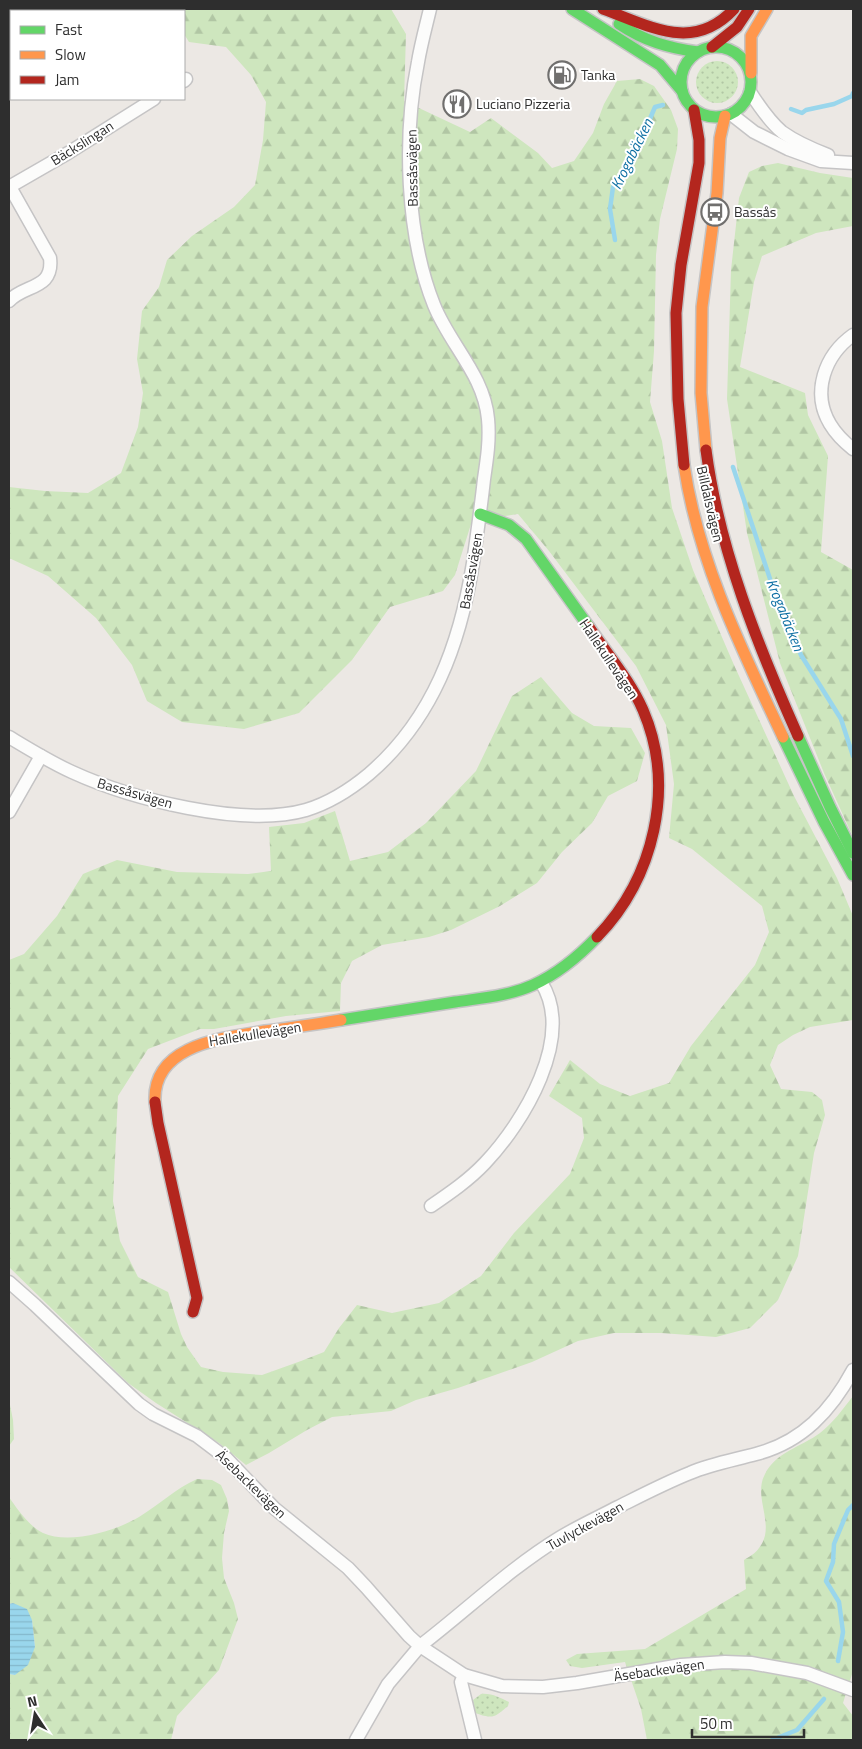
<svg xmlns="http://www.w3.org/2000/svg" width="862" height="1749" font-family="'Titillium Web',sans-serif">
  <style>
    .grass { fill: url(#grass-dots) }
    .forest { fill: url(#forest-firs) }
    .water { fill: url(#water-rules) }
    .lines { fill: none; stroke-linecap: round; stroke-linejoin: round }
    .stream { stroke: #99d6ec; stroke-width: 4.5 }
    .street-casing { stroke: #c5c4c5; stroke-width: 15 }
    .fast-casing { stroke: #c5c4c5; stroke-width: 14 }
    .slow-casing { stroke: #c5c4c5; stroke-width: 14 }
    .jam-casing { stroke: #c5c4c5; stroke-width: 14 }
    .street { stroke: #fcfcfb; stroke-width: 12 }
    .fast { stroke: #63d668; stroke-width: 11 }
    .slow { stroke: #ff974d; stroke-width: 11 }
    .jam { stroke: #b3261e; stroke-width: 11 }
    .labels { text-anchor: middle; stroke-width: 4; stroke-linejoin: round; paint-order: stroke }
    .poi-label { font-size: 14px; fill: #2e2e2e; stroke: #fff; text-anchor: start }
    .street-label { font-size: 14px; fill: #2e2e2e; stroke: #fff }
    .water-label { font-size: 15px; font-style: italic; fill: #0d6fa3; stroke: #fff }
  </style>
  <defs>
    <pattern id="grass-dots" width="8" height="8" patternUnits="userSpaceOnUse" patternTransform="scale(1.25)"><rect width="8" height="8" fill="#cee6be"/><path d="M2 2h.1M6 6h.1" fill="none" stroke="#b1c6a4" stroke-width="1.8" stroke-linecap="round"/></pattern>
    <pattern id="forest-firs" width="22" height="20" patternUnits="userSpaceOnUse" patternTransform="scale(1.25)"><rect width="22" height="20" fill="#cee6be"/><path d="M5 1l3.5 6h-7zM16 11l3.5 6h-7z" fill="#b1c6a4"/></pattern>
    <pattern id="water-rules" width="6" height="5" patternUnits="userSpaceOnUse" patternTransform="scale(1.25)"><rect width="6" height="5" fill="#99d6ec"/><path d="M0 2.5h6" fill="none" stroke="#84b8cb"/></pattern>
  </defs>
  <rect width="100%" height="100%" fill="#ece8e4"/>
  <g class="grass">
    <circle cx="717" cy="82" r="21"/>
    <path d="M481,1694C492,1693 500,1698 509,1702L508,1706C494,1718 493,1719 475,1713L473,1700Z"/>
  </g>
  <g class="forest">
    <path d="M169,9H391L406,34L404,101L470,132L491,118L538,153L552,168L574,161L593,133L604,104L617,81L640,79L654,86L671,110L678,129L677,149L660,219L656,255L654,351L650,402L662,441L672,508L693,570L734,665L794,796L837,878L853,916V1020L810,1027L793,1035L778,1045L770,1065L781,1089L812,1092L822,1100L825,1115L814,1153L798,1256L778,1300L750,1328L716,1337L661,1333H614L578,1341L532,1362L458,1388L416,1400L391,1411L332,1417L307,1430L269,1453L246,1465L219,1443L156,1403L128,1383L9,1267V960L24,954L57,916L83,874L117,860L177,872L248,874L271,871L269,827L304,823L335,811L350,861L388,852L426,823L476,771L512,696L541,677L572,713L594,726L631,728L645,753L637,781L608,796L592,823L562,852L537,883L500,906L451,930L429,937L382,945L352,961L341,983L340,1011L286,1016L214,1029H200L148,1049L118,1096L113,1201L120,1241L138,1277L168,1292L181,1334L187,1347L201,1367L223,1372L262,1375L301,1361L324,1352L339,1328L357,1305L392,1313L439,1303L481,1276L514,1233L570,1174L584,1138L582,1118L549,1096L570,1060L600,1084L630,1096L669,1083L691,1046L755,965L769,932L762,906L692,849L669,838L674,784L666,725L636,666L549,551L518,514L472,521L455,575L443,591L390,607L352,660L299,713L244,729L182,722L147,701L132,665L96,618L48,576L9,558V487L45,491L88,493L121,473L138,427L143,393L137,359L142,311L159,287L167,260L192,236L234,207L255,185L263,140L266,102L251,75L226,47L189,42L184,34V11H170Z"/>
    <path d="M778,163L820,173L853,178V226L816,233L762,256L754,282L740,367L805,393L808,415L828,456L821,552L853,570V837L824,773L780,663L747,533L727,399L731,270L739,198L749,172L762,166Z"/>
    <path d="M853,1396V1671L843,1703L853,1716V1740H647L641,1709L625,1662L582,1668L570,1666L566,1660L577,1654L645,1649L746,1589L744,1560C749,1557 756,1553 759,1548C777,1525 752,1498 765,1474C776,1452 801,1447 820,1433C833,1423 843,1409 853,1396Z"/>
    <path d="M9,1400L13,1420L14,1439L9,1446Z"/>
    <path d="M197,1479L212,1480L221,1485L227,1499L229,1511L224,1533L222,1558L224,1578L234,1603L238,1619L219,1670L177,1716L171,1740H9V1674L15,1675L35,1647L32,1620L13,1603L9,1604V1497C17,1509 30,1527 43,1533C69,1545 116,1531 139,1517C160,1504 175,1489 197,1479Z"/>
  </g>
  <path class="water" d="M13,1603L27,1609L32,1620L35,1647L28,1665L15,1675L9,1674V1604Z"/>
  <g class="lines">
    <g class="stream">
      <path d="M791,109L802,113L806,110L834,104L852,96L853,93"/>
      <path d="M615,240L610,209L613,187L643,135L655,107L663,105"/>
      <path d="M733,467L775,594L801,655L841,719L853,756"/>
      <path d="M838,1661L843,1632L839,1602L826,1581L833,1562L834,1544L848,1510L853,1505"/>
      <path d="M772,1740L797,1730L824,1699"/>
    </g>
    <g class="street-casing">
      <g id="street">
        <path d="M184,81L186,79"/>
        <path d="M750,92C759,106 769,121 782,132C796,142 812,149 828,155"/>
        <path d="M731,114L754,132L788,149L821,161L853,163"/>
        <path d="M9,187L68,153L154,99"/>
        <path d="M9,301C24,284 54,290 50,258L10,187"/>
        <path d="M853,335C825,355 811,392 830,424C836,434 844,442 853,449"/>
        <path d="M9,737C29,749 50,762 72,772C131,799 243,828 306,810C329,803 351,789 369,774C433,719 460,644 473,563C477,535 481,507 484,479C487,459 490,439 488,419C484,375 450,345 434,305C406,235 403,136 418,62C421,44 426,26 430,9"/>
        <path d="M9,812L41,756"/>
        <path d="M431,1206C450,1193 469,1180 485,1163C523,1123 576,1037 541,982"/>
        <path d="M9,1282L35,1305L139,1404L153,1414L197,1436L226,1458L274,1508L348,1568L366,1587L409,1636L420,1646L464,1675L502,1686L543,1687L577,1683L681,1665L725,1662L751,1663L807,1673L853,1690"/>
        <path d="M464,1675L461,1682L475,1740"/>
        <path d="M356,1740L388,1684L420,1646C467,1610 510,1568 561,1537C579,1526 599,1517 618,1507C642,1495 665,1483 690,1473C711,1464 734,1460 756,1454C802,1442 831,1411 853,1370"/>
      </g>
    </g>
    <g class="fast-casing">
      <g id="fast">
        <path d="M572,9L660,65L682,91"/>
        <path d="M619,24C644,41 669,48 698,52"/>
        <circle cx="716" cy="82" r="35"/>
        <path d="M480,514L509,525L526,539L589,627"/>
        <path d="M798,736L830,807L853,853"/>
        <path d="M783,737L824,822L853,875"/>
        <path d="M341,1020C379,1014 417,1008 455,1002C481,998 509,996 533,985C557,974 579,956 597,937"/>
      </g>
    </g>
    <g class="slow-casing">
      <g id="slow">
        <path d="M751,73V36L767,9"/>
        <path d="M706,450L701,393L702,307L717,193L720,138L725,116"/>
        <path d="M684,465C698,561 742,650 783,737"/>
        <path d="M155,1102C152,1044 224,1038 265,1031C291,1028 316,1024 341,1020"/>
      </g>
    </g>
    <g class="jam-casing">
      <g id="jam">
        <path d="M603,9C650,26 693,53 734,9"/>
        <path d="M712,47L737,27L749,9"/>
        <path d="M706,450C719,549 758,646 798,736"/>
        <path d="M684,465L678,399L676,313L681,265L699,163V140L694,110"/>
        <path d="M589,627C607,654 630,680 643,710C676,787 654,878 597,937"/>
        <path d="M155,1102L158,1123L197,1298L193,1312"/>
      </g>
    </g>
    <use href="#street" class="street"/>
    <use href="#fast" class="fast"/>
    <use href="#slow" class="slow"/>
    <use href="#jam" class="jam"/>
  </g>
  <defs>
    <g id="fuel-ring" transform="scale(1.4375)"><circle r="9.5" fill="#fff" stroke="#706f6e" stroke-width="1.5"/><path d="M-5.5-6h7V0h2V4h1.3V-2.5L3-4.5l.8-.8L6-3V5H2.5V1h-1V6h-7ZM-4.2-4.7v3.2H.2V-4.7Z" fill="#706f6e"/></g>
    <g id="restaurant-ring" transform="scale(1.4375)"><circle r="9.5" fill="#fff" stroke="#706f6e" stroke-width="1.5"/><path d="M-5-6h1v4h1v-4h1v4h1v-4h1v5L-1.5 .5V6h-2V.5L-5-1ZM5-6V6H3V1.5H1.5Q1.5-4 5-6Z" fill="#706f6e"/></g>
    <g id="bus-ring" transform="scale(1.4375)"><circle r="9.5" fill="#fff" stroke="#706f6e" stroke-width="1.5"/><path d="M-5-6H5V4H4V6H2V4H-2V6H-4V4H-5ZM-3.5-4V0h7V-4ZM-3.5 1.2v1.5H-2V1.2ZM2 1.2v1.5H3.5V1.2Z" fill="#706f6e"/></g>
  </defs>
  <g fill-rule="evenodd">
    <use href="#fuel-ring" x="562" y="75"/>
    <use href="#restaurant-ring" x="457" y="104"/>
    <use href="#bus-ring" x="715" y="212"/>
  </g>
  <g class="labels">
    <g class="poi-label">
      <text x="581" y="80">Tanka</text>
      <text x="476" y="109">Luciano Pizzeria</text>
      <text x="734" y="217">Bassås</text>
    </g>
    <g class="street-label">
      <text transform="translate(82 143) rotate(-32)" y="5">Bäckslingan</text>
      <text transform="translate(412 168) rotate(-91)" y="5">Bassåsvägen</text>
      <text transform="translate(710 504) rotate(77)" y="5">Billdalsvägen</text>
      <text transform="translate(471 571) rotate(-80)" y="5">Bassåsvägen</text>
      <text transform="translate(609 659) rotate(56)" y="5">Hallekullevägen</text>
      <text transform="translate(135 793) rotate(16)" y="5">Bassåsvägen</text>
      <text transform="translate(255 1034) rotate(-9)" y="5">Hallekullevägen</text>
      <text transform="translate(251 1484) rotate(44)" y="5">Äsebackevägen</text>
      <text transform="translate(585 1526) rotate(-29)" y="5">Tuvlyckevägen</text>
      <text transform="translate(659 1670) rotate(-8)" y="5">Äsebackevägen</text>
    </g>
    <g class="water-label">
      <text transform="translate(632 154) rotate(-64)" y="5">Krogabäcken</text>
      <text transform="translate(785 615) rotate(68)" y="5">Krogabäcken</text>
    </g>
  </g>
  <rect width="862" height="1749" fill="none" stroke="#2e2e2e" stroke-width="20"/>
  <rect x="10" y="10" width="175" height="90" fill="#ffffff" stroke="#ababab"/>
  <rect x="20" y="26" width="25" height="8" fill="#63d668" stroke="#ababab"/>
  <text x="55" y="35" font-size="15" fill="#2e2e2e">Fast</text>
  <rect x="20" y="51" width="25" height="8" fill="#ff974d" stroke="#ababab"/>
  <text x="55" y="60" font-size="15" fill="#2e2e2e">Slow</text>
  <rect x="20" y="76" width="25" height="8" fill="#b3261e" stroke="#ababab"/>
  <text x="55" y="85" font-size="15" fill="#2e2e2e">Jam</text>
  <g transform="translate(35 1714) rotate(348)" stroke="#ffffff" stroke-width="4" paint-order="stroke">
  <path d="M0-4L9 19L0 12L-9 19Z" fill="#2e2e2e"/>
  <text y="-8" font-size="14" font-weight="bold" text-anchor="middle" fill="#2e2e2e">N</text>
  </g>
  <path d="M692 1729v8h112v-8" fill="none" stroke="#2e2e2e" stroke-width="2.5"/>
  <text x="700" y="1729" font-size="15" fill="#2e2e2e" stroke="#ffffff" stroke-width="4" paint-order="stroke">50 m</text>
</svg>
